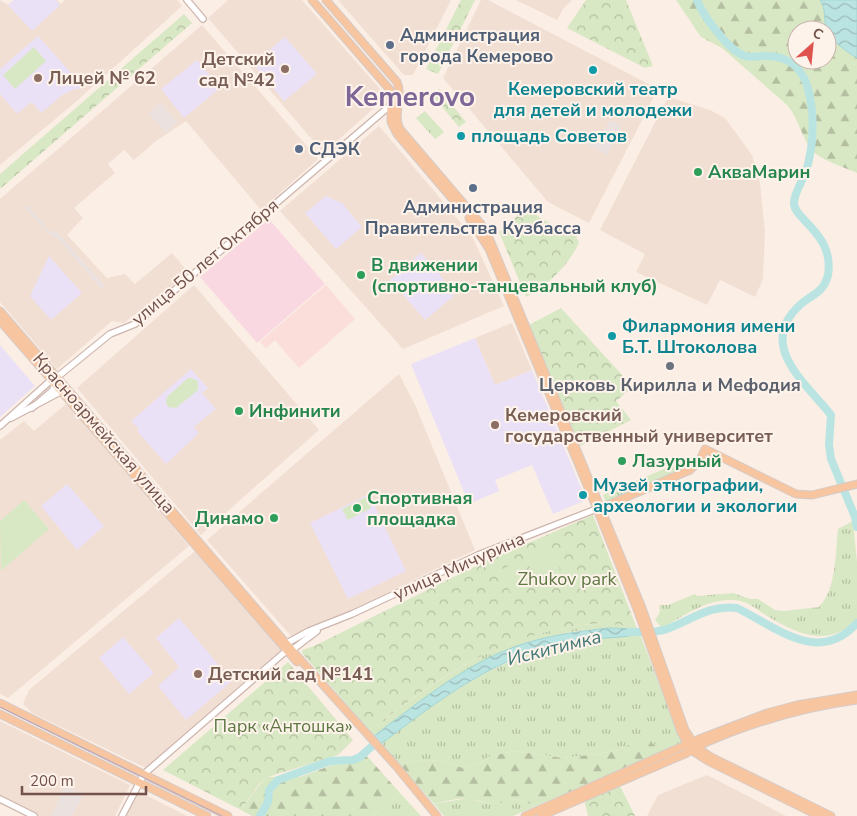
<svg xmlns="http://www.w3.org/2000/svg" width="857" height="816" font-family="'Nunito Sans',sans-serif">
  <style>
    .residential { fill: #f2dfd3 }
    .commercial { fill: #fbddd9 }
    .industrial { fill: #ebe2df }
    .education { fill: #ebe1f7 }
    .medical { fill: #f9d8e2 }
    .grass { fill: url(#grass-tufts) }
    .forest { fill: url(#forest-firs); fill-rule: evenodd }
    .park { fill: url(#park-crowns) }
    .garden { fill: #d9e8c4 }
    .water { fill: url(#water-waves); stroke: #a1d5d3 }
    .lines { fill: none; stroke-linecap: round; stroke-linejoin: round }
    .river { stroke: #bae4e2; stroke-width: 8 }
    .minor-casing { stroke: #ceb6af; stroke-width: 8 }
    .major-casing { stroke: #d5cbc9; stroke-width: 9 }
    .minor { stroke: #fff; stroke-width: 5.5 }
    .major { stroke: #f7c6a0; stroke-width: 7 }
    .tram { stroke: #afa4c4; stroke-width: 1 }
    .service-dot { fill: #5c6f8a; stroke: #fef3eb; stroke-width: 2 }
    .education-dot { fill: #8d6e63; stroke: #fef3eb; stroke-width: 2 }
    .culture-dot { fill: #0f9aa8; stroke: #fef3eb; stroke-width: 2 }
    .leisure-dot { fill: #2e9e5b; stroke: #fef3eb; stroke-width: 2 }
    .worship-dot { fill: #6b7280; stroke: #fef3eb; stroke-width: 2 }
    .labels { text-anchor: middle; stroke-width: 4; stroke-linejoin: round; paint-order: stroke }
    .service-label { font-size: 18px; font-weight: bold; fill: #4e5e75; stroke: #fef3eb; text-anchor: start }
    .education-label { font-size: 18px; font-weight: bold; fill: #785e54; stroke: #fef3eb; text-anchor: start }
    .culture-label { font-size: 18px; font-weight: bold; fill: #0d838f; stroke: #fef3eb; text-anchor: start }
    .leisure-label { font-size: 18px; font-weight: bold; fill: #27864d; stroke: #fef3eb; text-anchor: start }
    .street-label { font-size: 18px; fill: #73524b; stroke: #fef3eb }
    .worship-label { font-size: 18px; font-weight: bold; fill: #5b616d; stroke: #fef3eb }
    .park-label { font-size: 18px; fill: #5e7843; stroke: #fef3eb }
    .water-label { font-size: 19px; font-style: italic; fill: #407876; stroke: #fef3eb }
    .town-label { font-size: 28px; font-weight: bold; fill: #7d6796; stroke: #fef3eb }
  </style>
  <defs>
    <pattern id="grass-tufts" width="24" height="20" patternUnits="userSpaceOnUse" patternTransform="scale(1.25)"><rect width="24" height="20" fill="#d9e8c4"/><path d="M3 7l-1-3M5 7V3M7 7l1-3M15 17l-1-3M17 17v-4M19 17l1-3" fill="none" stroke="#b4bfa1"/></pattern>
    <pattern id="forest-firs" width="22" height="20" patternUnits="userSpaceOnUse" patternTransform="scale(1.25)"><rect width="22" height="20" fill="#d9e8c4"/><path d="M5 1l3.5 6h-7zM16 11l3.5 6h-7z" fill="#b4bfa1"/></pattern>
    <pattern id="park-crowns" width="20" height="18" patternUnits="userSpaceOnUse" patternTransform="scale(1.25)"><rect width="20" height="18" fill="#d9e8c4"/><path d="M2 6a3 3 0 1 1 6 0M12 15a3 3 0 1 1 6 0" fill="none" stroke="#b4bfa1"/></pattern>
    <pattern id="water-waves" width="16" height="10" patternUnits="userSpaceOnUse" patternTransform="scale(1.25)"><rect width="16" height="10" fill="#bae4e2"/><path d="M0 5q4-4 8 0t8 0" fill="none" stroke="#9cbbb9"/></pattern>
  </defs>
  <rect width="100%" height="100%" fill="#fbeee5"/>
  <g class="residential">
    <path d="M0,0L8,5L14,0H57L61,4L65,0H177L182,6L71,106L0,165Z"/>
    <path d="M228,0H302L380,89L382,101L327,150L322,151L208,18Z"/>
    <path d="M338,0H451L413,75H404Z"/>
    <path d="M481,0H488L658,89L589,223L548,202L443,78Z"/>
    <path d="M516,0H572L563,9L557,20Z"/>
    <path d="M202,25L318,159L261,210L186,121L156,141L134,160L124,150L108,164L115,173L74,208L83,218L67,235L107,278L125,274L135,284L172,253L189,273L124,323L112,321L57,369L0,302V199Z"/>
    <path d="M668,97L710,110L725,118L752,155L760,183L765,232L763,279L755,297L720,280L707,305L636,272L645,254L600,230Z"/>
    <path d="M379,126L472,236L504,306L403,349L280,211Z"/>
    <path d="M194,285L319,430L201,535L77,388Z"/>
    <path d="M512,323L532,370L495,385L475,338Z"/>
    <path d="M399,374L416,407L475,550L309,631L292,637L207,540Z"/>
    <path d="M67,403L189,546L8,698L0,694V440L24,421L34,431Z"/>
    <path d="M195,551L281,650L146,768L32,713L23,704L29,690Z"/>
    <path d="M0,721L130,785L115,816H39L0,797Z"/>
    <path d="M707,775L786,816H647L658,795Z"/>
    <path d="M138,791L187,816H125Z"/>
  </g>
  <path class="commercial" d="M326,285L355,319L299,368L275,340L266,348L260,342Z"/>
  <g class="industrial">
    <path d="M160,103L178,122L166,133L149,114Z"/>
    <path d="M610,120L622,125L607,155L586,144L589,138L598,142Z"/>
    <path d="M28,205L49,231L57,232L105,286L101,289L58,239L50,235L24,207Z"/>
    <path d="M65,785L83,795L72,816H51Z"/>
  </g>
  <g class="education">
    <path d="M14,0H56L60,5L32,31L8,5Z"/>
    <path d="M38,36L83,86L80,89H75L62,95L41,113L33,103H30L17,114L0,94V69Z"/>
    <path d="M285,37L317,74L284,101L253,64Z"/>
    <path d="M197,60L220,88L184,118L161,89Z"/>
    <path d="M326,196L342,203L362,227L336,249L305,213Z"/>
    <path d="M421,253L442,277L454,296L425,320L390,280Z"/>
    <path d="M49,256L82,293L51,320L30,296Z"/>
    <path d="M475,338L495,385L532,370L586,500L553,514L532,465L495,480L499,491L469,504L411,364Z"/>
    <path d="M0,345L35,386L0,417Z"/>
    <path d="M191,369L208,388L202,393L216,409L194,427L199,433L166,464L137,431L139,429L131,421Z"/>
    <path d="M67,484L104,526L77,550L41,506Z"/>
    <path d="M369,494L406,571L348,599L310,523Z"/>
    <path d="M179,618L232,681L186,720L158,686L179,667L156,638Z"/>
    <path d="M123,637L154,673L129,694L99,658Z"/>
  </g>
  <path class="medical" d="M269,219L325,284L257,343L200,277Z"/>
  <g class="grass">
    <path d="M425,111L444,132L435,139L416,118Z"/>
    <path d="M692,457L695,460L693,466L606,503L603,495Z"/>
    <path d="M853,521L857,562V619C827,650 795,633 764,614C754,607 745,600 732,600C706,599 684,616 662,628L655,620L660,612L659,605H668L695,594L697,596L733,593L750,599H758L775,610L784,611L819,607C837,588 835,554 838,529Z"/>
    <path d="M609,623L636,626L638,629L608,628L576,631L531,641L422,700L374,736L369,730C448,673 507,627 609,623Z"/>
    <path d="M640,634L682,744L660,754L638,739L620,750L597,754L563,758L515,751L490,756L478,764L463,768L443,761L415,760L399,764L381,744C444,696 493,660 572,641C594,636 618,639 640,634Z"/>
    <path d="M401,794L421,816H372Z"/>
    <path d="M468,798C485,804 498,805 516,799L536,806L513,816H444L434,804Z"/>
  </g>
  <g class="forest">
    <path d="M676,0H820C827,10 823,21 827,31C832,41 848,53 857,58V173C846,168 821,160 814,152C801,139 799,118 787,105L722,48L701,37ZM797,30H827V60H797Z"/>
    <path d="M638,739H649L660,754L536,806L516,799C494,807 490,802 469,799C459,797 444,802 434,804L399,764L415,760L443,761L463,768L478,764L490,756L515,751L563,758L597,754L620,750Z"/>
    <path d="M366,755L401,794L372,816H252L241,810L260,784L268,777H300L332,765L349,764Z"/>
  </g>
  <g class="park">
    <path d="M461,0H475L438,74L426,69Z"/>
    <path d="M586,0H626L653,66L645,68L567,28Z"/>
    <path d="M184,14L192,23L0,189V174Z"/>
    <path d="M439,89L466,122L459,127L432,95Z"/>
    <path d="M528,206L540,218L576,236L579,243C567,267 549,284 526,297L499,232Z"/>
    <path d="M561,308L633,387L616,401L631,420L580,446L529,325Z"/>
    <path d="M593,515L636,626C621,626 606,622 591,624C496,635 443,676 369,730L302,653V650L314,646L484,562Z"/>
    <path d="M288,662L353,740L338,755L268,777L259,784L241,810L163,770Z"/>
    <path d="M619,784L635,816H588L584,800Z"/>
  </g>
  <g class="garden">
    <path d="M34,47L46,61L15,89L3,75Z"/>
    <path d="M188,378H192L198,381V390L176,408L168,407L166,403L167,397Z"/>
    <path d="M366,497L371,508L348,520L342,509Z"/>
    <path d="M24,500L49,529L1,571L0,521Z"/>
    <path d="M551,547L560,569L535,580L526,558Z"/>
    <path d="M522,560L532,582L510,592L500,570Z"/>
  </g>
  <g class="water">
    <path d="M820,0H857V58C848,53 832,41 827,31C823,21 827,10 820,0Z"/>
    <path d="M608,628L638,629L640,634C619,639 597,637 575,641C500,653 440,699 381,744L374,736C423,699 473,657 533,641C558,634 583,631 608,628Z"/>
  </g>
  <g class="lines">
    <g class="river">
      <path d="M697,0C703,16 729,51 745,56C751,58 758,56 764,56C785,55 800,65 807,85C815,111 814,143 807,168C804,179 794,192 794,203C793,219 835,234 828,275C824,292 813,294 801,304C755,345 806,383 831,415L829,445L831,459L855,517L857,527"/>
      <path d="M629,632C641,632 656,633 667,629C691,620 711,604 737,608C776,627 819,666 857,623"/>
      <path d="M260,816L268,802L269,790L278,780L330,761L353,760L360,757L380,739"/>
    </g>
    <g class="minor-casing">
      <g id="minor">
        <path d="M187,0L203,19"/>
        <path d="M32,408L53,390L56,378L110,334L135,324L399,98"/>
        <path d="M11,418L60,392"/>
        <path d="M0,426L50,381"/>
        <path d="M287,643L309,631L352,614L478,555L599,508"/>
        <path d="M292,650L317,631"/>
        <path d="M0,799L34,816"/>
        <path d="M122,816L144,774L286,651"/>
      </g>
    </g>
    <g class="major-casing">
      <g id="major">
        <path d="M312,0L391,91V122L397,134L455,202"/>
        <path d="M326,0L397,82C404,97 392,114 400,129L481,224L490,240L642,608L685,730L696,747L711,757L831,816"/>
        <path d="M469,218L489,249L597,509L637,609L681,732L691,750L708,761L819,816"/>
        <path d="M0,311L297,656L396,766L437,816"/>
        <path d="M0,321L297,662"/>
        <path d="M601,508L690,470L700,460L705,449L796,494L812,495L857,484"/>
        <path d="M0,703L228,816"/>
        <path d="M0,714L207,816"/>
        <path d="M525,816L699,739L767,713L797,705L857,695"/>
        <path d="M541,816L687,753C699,744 715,739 729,733C771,717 812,706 857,700"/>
      </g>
    </g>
    <use href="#minor" class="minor"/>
    <use href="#major" class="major"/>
    <path class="tram" d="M0,707L222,816"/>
  </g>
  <g class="service-dot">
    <circle cx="390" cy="45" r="5"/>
    <circle cx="299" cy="149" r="5"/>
    <circle cx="473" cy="188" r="5"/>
  </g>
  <g class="education-dot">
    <circle cx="285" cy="69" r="5"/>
    <circle cx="38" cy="78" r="5"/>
    <circle cx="495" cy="425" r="5"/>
    <circle cx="198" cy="674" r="5"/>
  </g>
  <g class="culture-dot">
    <circle cx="593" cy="70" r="5"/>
    <circle cx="461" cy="136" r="5"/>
    <circle cx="612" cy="336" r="5"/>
    <circle cx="583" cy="495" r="5"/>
  </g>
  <g class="leisure-dot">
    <circle cx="698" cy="172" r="5"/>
    <circle cx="361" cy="275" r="5"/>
    <circle cx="239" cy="411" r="5"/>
    <circle cx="622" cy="461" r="5"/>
    <circle cx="357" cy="508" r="5"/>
    <circle cx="274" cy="518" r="5"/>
  </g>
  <circle class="worship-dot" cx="670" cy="366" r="5"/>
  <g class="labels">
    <g class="service-label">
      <text x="400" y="41">Администрация<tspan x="400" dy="21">города Кемерово</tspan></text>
      <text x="309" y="155">СДЭК</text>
      <text x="473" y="213" text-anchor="middle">Администрация<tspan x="473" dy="21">Правительства Кузбасса</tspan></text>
    </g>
    <g class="education-label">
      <text x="275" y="65" text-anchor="end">Детский<tspan x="275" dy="21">сад №42</tspan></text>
      <text x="48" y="84">Лицей № 62</text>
      <text x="505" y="421">Кемеровский<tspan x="505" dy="21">государственный университет</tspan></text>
      <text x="208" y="680">Детский сад №141</text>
    </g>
    <g class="culture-label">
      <text x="593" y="95" text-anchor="middle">Кемеровский театр<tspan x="593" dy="21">для детей и молодежи</tspan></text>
      <text x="471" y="142">площадь Советов</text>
      <text x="622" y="332">Филармония имени<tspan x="622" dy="21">Б.Т. Штоколова</tspan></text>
      <text x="593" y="491">Музей этнографии,<tspan x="593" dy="21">археологии и экологии</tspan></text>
    </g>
    <g class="leisure-label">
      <text x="708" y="178">АкваМарин</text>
      <text x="371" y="271">В движении<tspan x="371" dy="21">(спортивно-танцевальный клуб)</tspan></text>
      <text x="249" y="417">Инфинити</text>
      <text x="632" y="467">Лазурный</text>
      <text x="367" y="504">Спортивная<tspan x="367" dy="21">площадка</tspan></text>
      <text x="264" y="524" text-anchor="end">Динамо</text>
    </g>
    <g class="street-label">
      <text transform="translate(205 262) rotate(-40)" y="6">улица 50 лет Октября</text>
      <text transform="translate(104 433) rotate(49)" y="6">Красноармейская улица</text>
      <text transform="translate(459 566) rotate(-24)" y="6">улица Мичурина</text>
    </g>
    <g class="worship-label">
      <text x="670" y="391">Церковь Кирилла и Мефодия</text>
    </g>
    <g class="park-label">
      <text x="567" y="585">Zhukov park</text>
      <text x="283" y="732">Парк «Антошка»</text>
    </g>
    <g class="water-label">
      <text transform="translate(554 647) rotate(-14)" y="7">Искитимка</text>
    </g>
    <g class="town-label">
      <text x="410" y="106">Kemerovo</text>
    </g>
  </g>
  <g transform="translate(812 45) rotate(27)"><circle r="24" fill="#fef3eb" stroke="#c6b3ab"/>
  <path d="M0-4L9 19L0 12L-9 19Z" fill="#e0544f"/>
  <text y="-8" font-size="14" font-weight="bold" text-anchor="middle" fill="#73524b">С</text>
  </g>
  <path d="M22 786v8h124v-8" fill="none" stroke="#73524b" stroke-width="2.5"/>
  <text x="30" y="786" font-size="15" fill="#73524b" stroke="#fef3eb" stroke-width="4" paint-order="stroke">200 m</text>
</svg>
